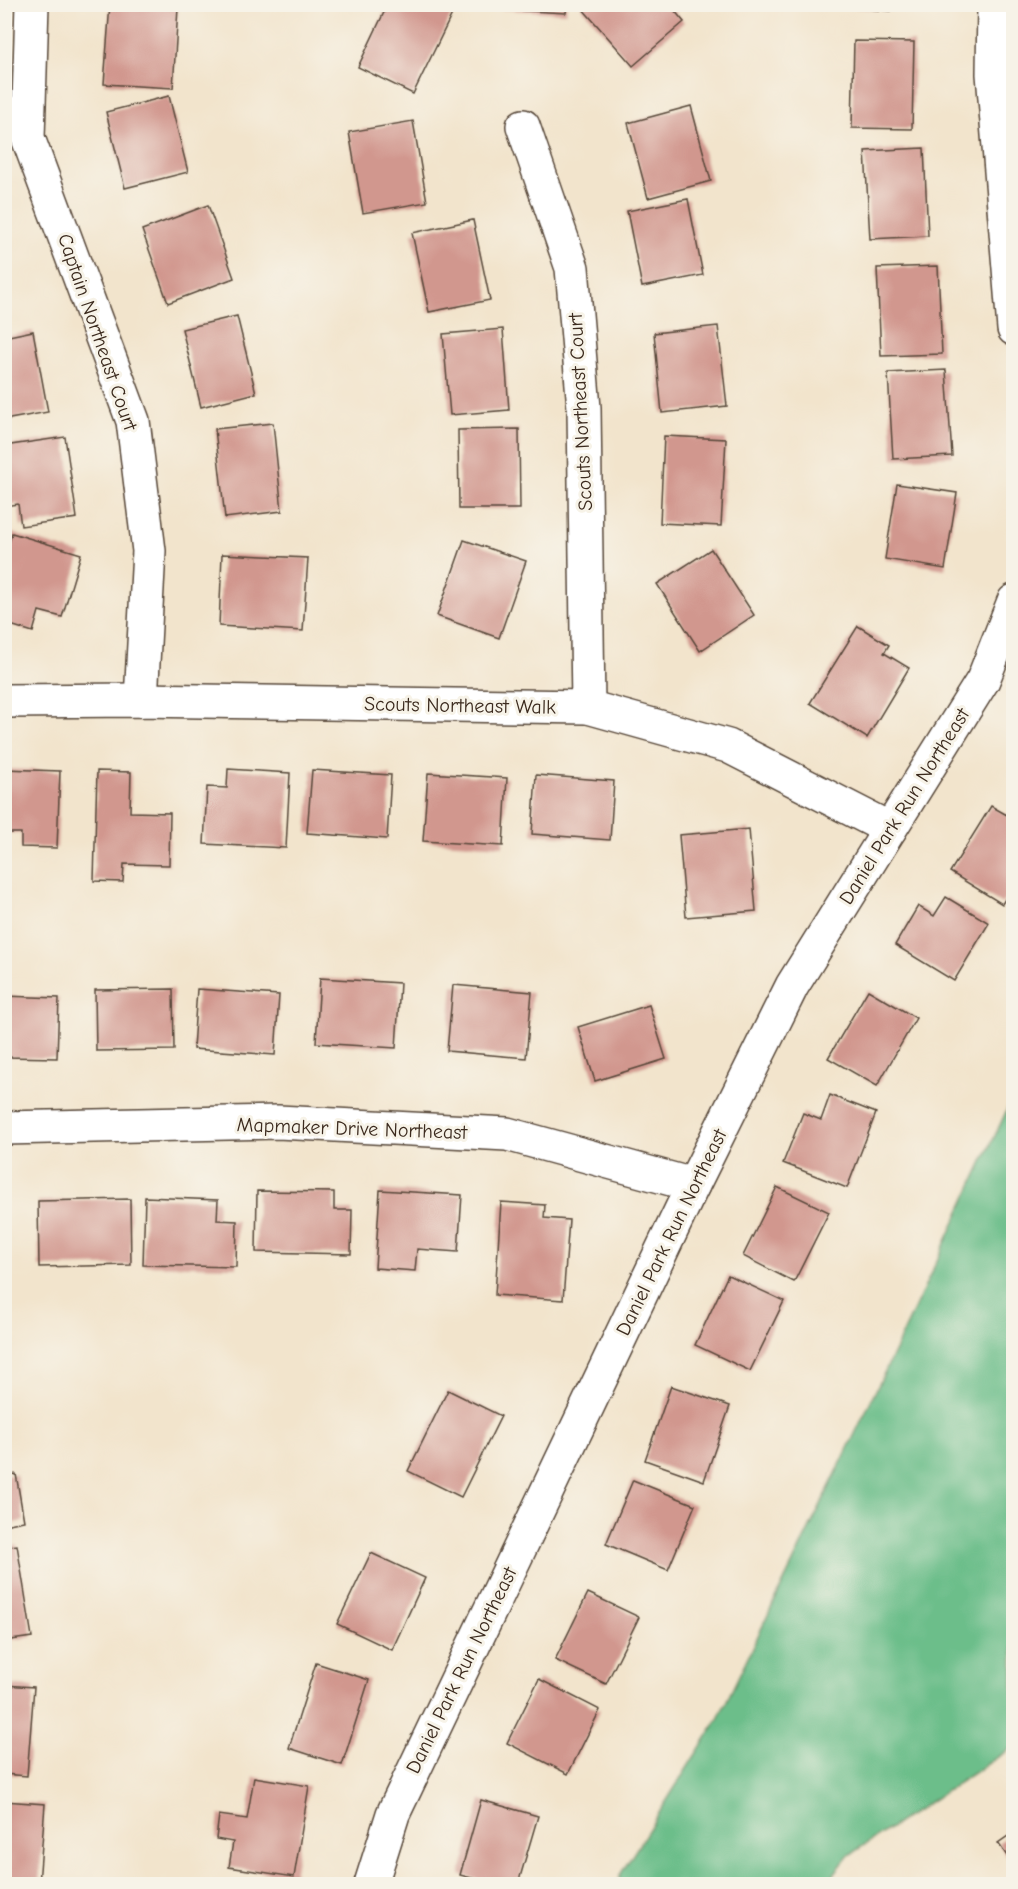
<svg xmlns="http://www.w3.org/2000/svg" width="1018" height="1889" font-family="'Comic Neue',sans-serif">
  <style>
    .forest { fill: #6cbe8a; stroke: #547454; stroke-width: 1.5 }
    .building { fill: #d1978e }
    .lines { fill: none; stroke-linecap: round; stroke-linejoin: round }
    .street-casing { stroke: #564638; stroke-width: 36 }
    .street { stroke: #fff; stroke-width: 33 }
    .labels { text-anchor: middle; stroke-width: 6; stroke-linejoin: round; paint-order: stroke }
    .street-label { font-size: 20px; fill: #3b2a1e; stroke: #f7f3e8 }
  </style>
  <rect width="100%" height="100%" fill="#f7f3e8"/>
  <filter id="ink" filterUnits="userSpaceOnUse"><feTurbulence type="fractalNoise" baseFrequency=".0167" numOctaves="2"/><feDisplacementMap in="SourceGraphic" scale="12" xChannelSelector="R" yChannelSelector="G"/><feConvolveMatrix kernelMatrix="1 2 1 2 8 2 1 2 1" color-interpolation-filters="sRGB"/></filter>
  <filter id="wash" filterUnits="userSpaceOnUse"><feTurbulence type="fractalNoise" baseFrequency=".008" numOctaves="4" result="noise"/><feDisplacementMap in="SourceGraphic" scale="24" xChannelSelector="R" yChannelSelector="G"/><feGaussianBlur stdDeviation="1.35" result="paint"/><feColorMatrix in="noise" values="0 0 0 0 0 0 0 0 0 0 0 0 0 0 0 0 0 1.4 0 .05"/><feComposite in="paint" operator="in"/></filter>
  <g filter="url(#wash)">
    <rect width="100%" height="100%" fill="#f2e4cc"/>
    <path class="forest" d="M1013,1097V1747L849,1855L826,1884H619L620,1875L718,1719L900,1340Z"/>
    <g id="blocks">
      <g class="building">
        <path d="M110,4L178,8L173,88L104,84Z"/>
        <path d="M388,4H437L453,12L413,94L358,67Z"/>
        <path d="M494,4H567L566,13L494,9Z"/>
        <path d="M584,4H669L684,22L633,66L581,7Z"/>
        <path d="M856,4H892L891,11L855,8Z"/>
        <path d="M854,41L914,42L912,129L852,128Z"/>
        <path d="M169,96L188,172L125,188L106,112Z"/>
        <path d="M691,106L711,181L648,198L628,123Z"/>
        <path d="M413,121L427,202L363,213L349,132Z"/>
        <path d="M924,148L928,236L870,239L865,151Z"/>
        <path d="M688,199L703,275L642,287L627,211Z"/>
        <path d="M208,205L234,278L168,303L142,230Z"/>
        <path d="M473,220L490,300L429,312L412,233Z"/>
        <path d="M938,266L942,354L881,356L877,268Z"/>
        <path d="M237,316L256,393L201,407L182,329Z"/>
        <path d="M718,326L727,406L662,413L654,333Z"/>
        <path d="M503,329L509,410L450,415L443,334Z"/>
        <path d="M33,331L48,412L4,420V337Z"/>
        <path d="M946,370L952,456L893,459L888,373Z"/>
        <path d="M273,423L282,511L225,518L215,429Z"/>
        <path d="M519,429L520,509H459L458,430Z"/>
        <path d="M664,436L726,439L721,526L660,523Z"/>
        <path d="M65,437L77,518L21,526L18,504L4,506V446Z"/>
        <path d="M897,484L957,493L945,569L885,559Z"/>
        <path d="M12,533L81,554L62,617L39,611L33,632L4,623V558Z"/>
        <path d="M464,540L526,561L499,638L437,616Z"/>
        <path d="M711,549L754,615L700,651L657,584Z"/>
        <path d="M222,554L308,558L303,631L219,626Z"/>
        <path d="M858,626L889,645L884,653L909,668L867,738L810,703Z"/>
        <path d="M4,769L60,771L57,848L21,847V833H4Z"/>
        <path d="M228,769L290,773L286,848L204,844L207,787L227,788Z"/>
        <path d="M312,770L391,775L387,839L307,833Z"/>
        <path d="M97,771L131,772L130,812L170,813L169,865L124,864L123,882L94,881Z"/>
        <path d="M428,773L507,778L503,846L423,841Z"/>
        <path d="M536,775L614,781L610,840L532,834Z"/>
        <path d="M991,806L1014,819V885L1002,904L950,872Z"/>
        <path d="M749,829L756,911L686,917L679,835Z"/>
        <path d="M946,897L989,923L954,981L895,945L918,906L934,916Z"/>
        <path d="M320,978L400,983L396,1048L316,1043Z"/>
        <path d="M453,985L532,992L526,1058L447,1051Z"/>
        <path d="M173,989L174,1050L96,1051L95,990Z"/>
        <path d="M197,989L279,995L275,1055L193,1049Z"/>
        <path d="M868,990L916,1018L877,1086L828,1058Z"/>
        <path d="M4,996L59,998L57,1058L4,1057Z"/>
        <path d="M649,1005L666,1059L595,1081L578,1027Z"/>
        <path d="M830,1095L876,1113L847,1188L783,1163L803,1113L821,1120Z"/>
        <path d="M777,1187L829,1212L794,1282L743,1256Z"/>
        <path d="M380,1190L462,1195L458,1252L417,1249L415,1271L375,1268Z"/>
        <path d="M257,1191L334,1192V1210H352L351,1254L256,1252Z"/>
        <path d="M145,1197L218,1200L217,1220L237,1221L236,1267L143,1265Z"/>
        <path d="M130,1199L131,1265L39,1267L38,1201Z"/>
        <path d="M501,1202L545,1205L544,1218L569,1220L563,1300L495,1295Z"/>
        <path d="M728,1275L784,1301L750,1371L695,1345Z"/>
        <path d="M671,1386L730,1406L704,1481L645,1460Z"/>
        <path d="M448,1390L501,1416L461,1497L408,1471Z"/>
        <path d="M16,1474L24,1521L4,1525V1476Z"/>
        <path d="M633,1480L695,1505L668,1570L606,1544Z"/>
        <path d="M17,1545L32,1637L4,1641V1547Z"/>
        <path d="M371,1553L425,1578L392,1650L337,1624Z"/>
        <path d="M588,1593L639,1617L606,1684L555,1660Z"/>
        <path d="M316,1663L369,1680L342,1765L289,1748Z"/>
        <path d="M539,1679L600,1710L568,1774L507,1743Z"/>
        <path d="M4,1685L34,1687L27,1776L4,1774Z"/>
        <path d="M254,1777L309,1786L294,1877L229,1867L233,1842L216,1839L219,1815L247,1819Z"/>
        <path d="M481,1800L538,1816L518,1884H494L460,1875Z"/>
        <path d="M4,1801L45,1804L39,1884H4Z"/>
        <path d="M1014,1832V1866L998,1843Z"/>
      </g>
    </g>
  </g>
  <g filter="url(#ink)">
    <use href="#blocks" fill-opacity="0" stroke="#564638" stroke-width="1.5"/>
    <g class="lines">
      <g class="street-casing">
        <g id="street">
          <path d="M32,4L28,138L133,421L149,551L141,700"/>
          <path d="M994,4L993,74L1014,329"/>
          <path d="M523,126L572,268L584,408L588,707"/>
          <path d="M4,701L141,700L588,707L728,746L890,829"/>
          <path d="M4,1128L278,1122L507,1134L693,1185"/>
          <path d="M371,1884L393,1814L693,1185L792,986L983,680L1014,601"/>
        </g>
      </g>
      <use href="#street" class="street"/>
    </g>
  </g>
  <g class="labels">
    <g class="street-label">
      <text transform="translate(98 332) rotate(71)" y="7">Captain Northeast Court</text>
      <text transform="translate(580 412) rotate(-93)" y="7">Scouts Northeast Court</text>
      <text transform="translate(460 705) rotate(1)" y="7">Scouts Northeast Walk</text>
      <text transform="translate(904 806) rotate(-58)" y="7">Daniel Park Run Northeast</text>
      <text transform="translate(352 1128) rotate(2)" y="7">Mapmaker Drive Northeast</text>
      <text transform="translate(671 1232) rotate(-64)" y="7">Daniel Park Run Northeast</text>
      <text transform="translate(461 1670) rotate(-64)" y="7">Daniel Park Run Northeast</text>
    </g>
  </g>
  <rect width="1018" height="1889" fill="none" stroke="#f7f3e8" stroke-width="24"/>
</svg>
